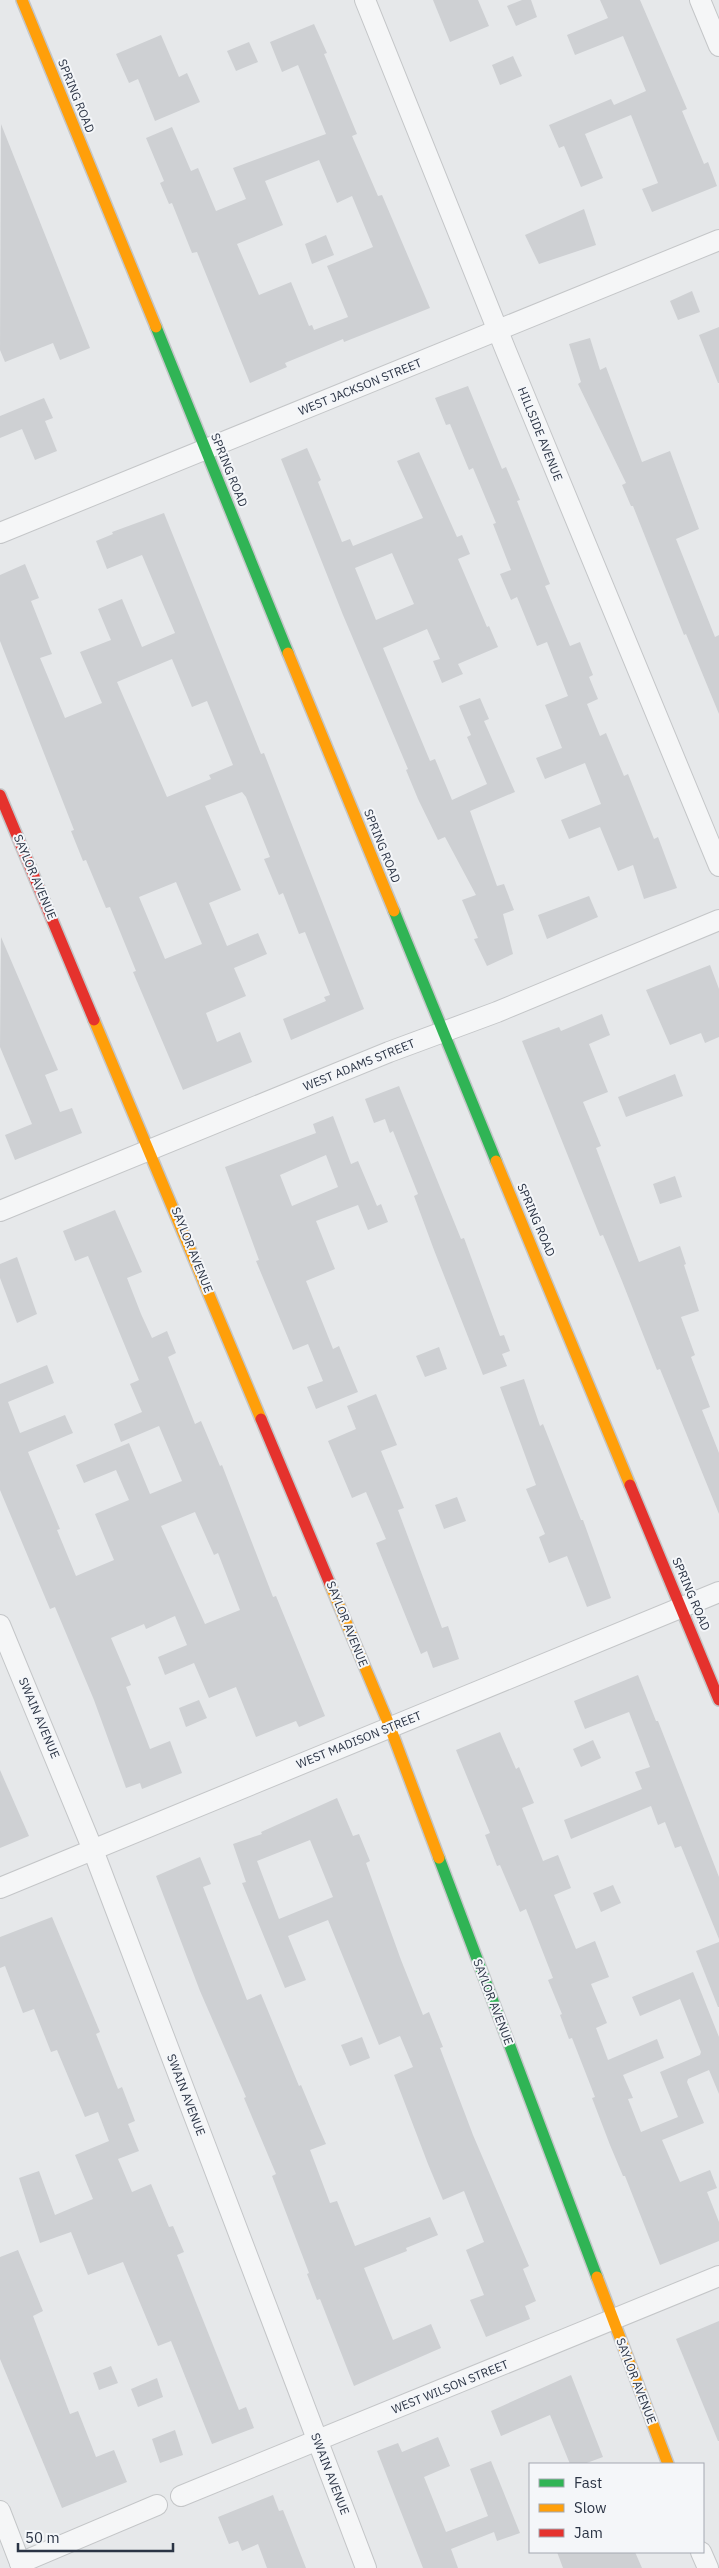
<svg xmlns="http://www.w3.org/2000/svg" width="719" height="2568" font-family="'IBM Plex Sans',sans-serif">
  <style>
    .building { fill: #ced0d3; fill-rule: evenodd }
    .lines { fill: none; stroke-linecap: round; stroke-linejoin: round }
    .street-casing { stroke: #c4c6c8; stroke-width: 22 }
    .fast-casing { stroke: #c4c6c8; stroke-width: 14 }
    .slow-casing { stroke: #c4c6c8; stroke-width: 14 }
    .jam-casing { stroke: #c4c6c8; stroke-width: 14 }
    .street { stroke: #f5f6f7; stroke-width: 20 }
    .fast { stroke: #30b455; stroke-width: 11 }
    .slow { stroke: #ff9f0a; stroke-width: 11 }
    .jam { stroke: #e5322d; stroke-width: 11 }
    .labels { text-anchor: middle; stroke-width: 4; stroke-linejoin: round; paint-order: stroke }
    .street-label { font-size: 12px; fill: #2b3445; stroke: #f4f6f9 }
  </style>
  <rect width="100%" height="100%" fill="#e6e8ea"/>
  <g class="building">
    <path d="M433,0H478L489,26L450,42Z"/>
    <path d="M522,0H531L537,17L516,26L507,6Z"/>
    <path d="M600,0H640L687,109L682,111L704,164L708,162L717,186L652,212L642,189L658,183L631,115L585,134L603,178L581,187L564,146L559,148L549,125L611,99L614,105L646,91L623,36L575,55L567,35L608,18Z"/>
    <path d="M314,24L327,53L324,54L357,134L352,136L378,196L382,195L430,308L344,342L343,339L285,363L287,367L250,383L197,252L192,253L172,203L169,204L160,183L164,181L146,138L172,127L191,171L198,168L216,211L246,199L233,168L326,134L298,65L282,72L270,42ZM319,160L337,203L352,196L373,247L327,266L348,317L314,330L312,325L309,326L291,282L259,295L237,244L283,225L265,181Z"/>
    <path d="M161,35L179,77L187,73L200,102L155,121L138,79L129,83L116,54Z"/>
    <path d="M249,42L258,62L236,71L227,51Z"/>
    <path d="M513,56L522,76L500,85L492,65Z"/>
    <path d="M1,124L90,348L60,360L53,343L5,362L0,350Z"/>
    <path d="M584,209L596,245L539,264L525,235Z"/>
    <path d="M326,235L334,255L312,264L305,244Z"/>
    <path d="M692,291L700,312L678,320L670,301Z"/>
    <path d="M719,327V383H718L699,335Z"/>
    <path d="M590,338L600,370L606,367L642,462L670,451L699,529L676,539L715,637L719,635V714L686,634L684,635L633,506H631L622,485L626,483L578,384L581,382L569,344Z"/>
    <path d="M468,386L502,469L506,467L520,500L517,501L550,584L545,586L570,646L580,642L593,675L589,677L598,699L587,704L600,736L606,733L624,776L628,774L654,839L658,837L677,888L644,899L633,865L618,871L600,827L569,839L561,820L601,804L585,763L545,779L536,758L562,748L545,705L568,696L547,642L537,646L517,597L511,600L500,574L511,570L493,524L496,523L473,468L469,470L450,424L446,425L435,398Z"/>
    <path d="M44,398L53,418L45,421L57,451L35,460L22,429L0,438V416Z"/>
    <path d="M307,448L321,480L318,482L342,542L350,539L353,546L423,518L397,461L419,452L457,537L462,535L470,554L458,559L487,627L489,626L498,647L458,664L463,674L442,683L433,661L440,659L427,629L383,648L430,761L435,759L452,800L487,784L467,737L471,735L459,706L480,698L489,719L484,721L515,792L470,811L497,886L504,884L514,910L503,914L513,954L487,966L474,939L478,938L462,900L476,895L445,837L438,840L418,799L406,770L408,769L343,615L281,459ZM392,553L414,604L376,620L355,568Z"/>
    <path d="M164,513L261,754L264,753L364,1009L291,1040L283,1019L326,1001L324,997L330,995L305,932L299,934L283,893L279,895L264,859L270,857L246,797L242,792L205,806L241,890L209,903L227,946L258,933L267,954L234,968L246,996L206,1013L217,1042L240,1032L252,1062L183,1090L133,972L136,971L110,907L106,908L86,860L83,861L71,831L74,830L0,641V575L25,564L39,598L31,601L52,654L40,658L65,718L102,703L80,652L111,640L98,609L122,599L142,647L175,633L142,555L107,569L96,541L113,534L112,532ZM172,659L192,707L207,701L233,765L209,775L211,779L167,797L117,682ZM176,882L202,944L165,959L139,897Z"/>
    <path d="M589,896L598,917L547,939L538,915Z"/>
    <path d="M1,937L58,1070L45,1075L60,1112L72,1108L82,1133L15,1160L5,1135L32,1124L0,1047Z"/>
    <path d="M710,965L719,989V1037L705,1043L701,1033L670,1045L646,990Z"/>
    <path d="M602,1014L610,1035L589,1044L608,1092L583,1102L601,1146L596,1148L639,1262L680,1246L686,1264L684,1265L699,1311L681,1317L695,1355L691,1357L710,1407L702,1410L719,1453V1514L660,1369L657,1370L622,1281L603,1235L600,1236L522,1041L559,1027L561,1031Z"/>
    <path d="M675,1074L683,1096L626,1117L618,1097Z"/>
    <path d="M399,1086L461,1239L464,1238L500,1336L504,1335L510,1351L502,1354L507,1366L483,1375L434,1250L414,1196L418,1194L393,1131L390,1133L385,1119L374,1123L365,1099Z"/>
    <path d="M333,1116L351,1164L358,1161L377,1206L381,1204L388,1222L368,1230L358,1205L316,1221L335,1269L306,1281L333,1349L339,1346L358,1392L316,1409L307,1387L323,1381L308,1344L293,1350L256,1261L259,1260L225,1167L316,1133L313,1124ZM326,1155L338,1187L292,1206L280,1175Z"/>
    <path d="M675,1176L682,1197L660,1204L653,1184Z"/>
    <path d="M115,1210L142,1272L127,1278L141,1314L152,1338L167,1331L176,1353L168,1357L195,1424L201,1421L220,1466L222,1465L273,1597L276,1596L325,1716L299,1727L296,1721L256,1737L236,1687L209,1698L194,1663L165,1675L158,1657L187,1645L175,1616L146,1629L144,1624L111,1638L131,1685L126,1687L150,1749L170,1741L182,1773L142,1789L140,1783L126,1788L94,1700L55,1607L50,1609L0,1490V1384L47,1365L54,1383L8,1402L20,1433L65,1415L73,1433L28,1452L60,1529L57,1530L76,1576L114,1560L95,1514L129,1500L116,1470L84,1483L76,1465L129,1443L150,1494L182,1481L159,1426L121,1442L114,1424L142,1412L130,1384L139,1380L88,1256L75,1261L63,1231ZM195,1512L214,1555L218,1553L240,1610L205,1624L161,1526Z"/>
    <path d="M17,1257L37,1314L17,1323L0,1278V1264Z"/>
    <path d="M439,1347L447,1369L425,1377L416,1356Z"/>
    <path d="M524,1379L540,1426L543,1424L581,1520H583L611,1598L587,1607L567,1556L549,1563L539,1537L545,1534L526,1489L536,1485L500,1387Z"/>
    <path d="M376,1394L397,1445L381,1451L404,1508L398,1510L442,1628L448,1626L459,1659L433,1668L427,1651L421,1654L376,1543L386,1539L366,1492L352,1498L328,1441L356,1429L347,1406Z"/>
    <path d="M457,1497L466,1521L444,1529L435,1505Z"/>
    <path d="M638,1675L656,1721H658L719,1877V1939L681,1846L675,1848L665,1822L658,1825L651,1806L571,1839L564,1820L642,1789L635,1772L650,1767L629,1712L585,1729L574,1701Z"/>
    <path d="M199,1700L207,1718L186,1727L179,1708Z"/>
    <path d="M500,1732L516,1769L519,1767L534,1803L522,1808L543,1861L558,1855L571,1888L554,1895L576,1949L595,1941L609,1977L591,1984L607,2023L596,2028L608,2060L657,2039L664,2058L623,2075L633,2098L628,2099L641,2132L678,2117L660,2072L700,2055L701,2052L680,1999L640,2016L632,1997L693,1972L719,2037V2094L709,2070L688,2079L687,2082L704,2123L662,2140L680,2182L710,2170L717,2188L707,2192L719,2222V2241L660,2265L625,2176H623L610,2145L592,2098L595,2097L572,2038L569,2039L560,2015L562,2014L548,1980L553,1978L526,1909L520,1912L500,1865L497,1866L485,1835L490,1833L456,1750Z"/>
    <path d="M593,1740L601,1758L581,1767L573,1749Z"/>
    <path d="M0,1770L29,1836L0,1848Z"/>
    <path d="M337,1798L353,1836L359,1834L370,1861L366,1863L401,1960L423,2015L429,2012L443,2047L440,2048L473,2135L529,2266L523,2269L536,2301L525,2306L530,2319L486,2337L470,2300L484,2295L466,2250L484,2242L464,2191L443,2200L428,2164L394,2075L413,2067L400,2036L379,2045L328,1920L288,1936L306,1980L285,1988L242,1883L246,1882L233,1844L262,1834L261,1832ZM310,1840L333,1897L279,1919L257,1861Z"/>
    <path d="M200,1857L211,1884L203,1887L247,2000L261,1994L299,2086L301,2085L319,2128L326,2144L310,2150L330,2203L337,2201L355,2246L430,2217L438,2235L406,2248L407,2251L364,2268L393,2340L431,2324L441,2348L354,2386L320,2299L317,2300L307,2274L309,2273L272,2176L276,2174L244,2098L246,2097L200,1991L156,1876Z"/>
    <path d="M613,1885L621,1903L601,1912L593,1893Z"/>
    <path d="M52,1917L100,2032L96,2034L118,2089L122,2087L135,2121L128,2124L139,2151L118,2159L132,2192L151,2184L169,2227L173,2226L184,2252L177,2255L239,2410L246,2407L254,2428L212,2444L171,2341L158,2346L123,2262L88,2275L71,2232L40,2243L19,2178L39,2171L55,2215L93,2199L75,2155L109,2141L98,2112L85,2117L57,2050L51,2052L34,2009L23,2013L5,1966L0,1968V1937Z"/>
    <path d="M719,1942V2007H718L696,1951Z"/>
    <path d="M362,2037L370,2058L350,2066L341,2045Z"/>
    <path d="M18,2250L43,2311L33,2316L70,2414L78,2411L96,2457L114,2450L127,2482L62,2508L0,2359V2257Z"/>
    <path d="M719,2321V2441H718L676,2339Z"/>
    <path d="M111,2366L118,2383L99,2390L93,2373Z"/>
    <path d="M571,2375L603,2457L584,2464H570L550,2415L501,2436L491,2411Z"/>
    <path d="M157,2378L163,2397L138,2407L131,2389Z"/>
    <path d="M175,2430L183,2455L160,2463L152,2439Z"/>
    <path d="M438,2437L450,2466L424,2477L446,2532L488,2516L470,2469L491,2461L520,2533L497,2541L494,2532L451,2549L458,2568H423L377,2451L398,2443L402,2452Z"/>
    <path d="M273,2495L279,2511L283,2510L306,2568H267L258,2544L242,2551L238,2541L229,2544L218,2517Z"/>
    <path d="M557,2552H635L642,2568H563Z"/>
  </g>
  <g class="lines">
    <g class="street-casing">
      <g id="street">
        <path d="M365,0L506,351L719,866"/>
        <path d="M700,0L719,46"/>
        <path d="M0,533L719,240"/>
        <path d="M0,1211L389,1052L497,1012L719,920"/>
        <path d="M0,1625L93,1850L366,2568"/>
        <path d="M0,1888L719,1592"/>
        <path d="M181,2496L719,2276"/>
        <path d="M0,2511L22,2568"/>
        <path d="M701,2552L708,2568"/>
        <path d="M20,2563L157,2505"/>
      </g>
    </g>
    <g class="fast-casing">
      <g id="fast">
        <path d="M156,327L288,653"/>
        <path d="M394,911L496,1161"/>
        <path d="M439,1858L597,2277"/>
      </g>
    </g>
    <g class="slow-casing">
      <g id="slow">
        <path d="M22,0L156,327"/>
        <path d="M288,653L394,911"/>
        <path d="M94,1020L261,1419"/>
        <path d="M496,1161L630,1485"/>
        <path d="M330,1584L390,1727L439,1858"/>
        <path d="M597,2277L668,2464"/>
      </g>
    </g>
    <g class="jam-casing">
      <g id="jam">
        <path d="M0,795L94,1020"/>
        <path d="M261,1419L330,1584"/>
        <path d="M630,1485L719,1700"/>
      </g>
    </g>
    <use href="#street" class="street"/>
    <use href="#fast" class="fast"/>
    <use href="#slow" class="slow"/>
    <use href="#jam" class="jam"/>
  </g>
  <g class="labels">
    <g class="street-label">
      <text transform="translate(76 96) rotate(68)" y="4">SPRING ROAD</text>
      <text transform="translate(360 387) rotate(-22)" y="4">WEST JACKSON STREET</text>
      <text transform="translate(540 434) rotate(68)" y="4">HILLSIDE AVENUE</text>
      <text transform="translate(229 470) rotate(68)" y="4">SPRING ROAD</text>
      <text transform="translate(382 846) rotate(68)" y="4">SPRING ROAD</text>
      <text transform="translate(35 877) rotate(67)" y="4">SAYLOR AVENUE</text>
      <text transform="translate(359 1065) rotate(-22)" y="4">WEST ADAMS STREET</text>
      <text transform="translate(536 1220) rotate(67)" y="4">SPRING ROAD</text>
      <text transform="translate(192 1250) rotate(68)" y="4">SAYLOR AVENUE</text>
      <text transform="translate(691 1594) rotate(67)" y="4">SPRING ROAD</text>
      <text transform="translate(347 1624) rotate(68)" y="4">SAYLOR AVENUE</text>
      <text transform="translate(39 1718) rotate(67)" y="4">SWAIN AVENUE</text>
      <text transform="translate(359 1740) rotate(-22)" y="4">WEST MADISON STREET</text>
      <text transform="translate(493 2002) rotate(69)" y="4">SAYLOR AVENUE</text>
      <text transform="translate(186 2095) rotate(69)" y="4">SWAIN AVENUE</text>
      <text transform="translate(636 2381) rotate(69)" y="4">SAYLOR AVENUE</text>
      <text transform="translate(450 2387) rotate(-22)" y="4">WEST WILSON STREET</text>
      <text transform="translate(330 2474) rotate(69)" y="4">SWAIN AVENUE</text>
    </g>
  </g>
  <rect x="529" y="2463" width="175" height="90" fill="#f4f6f9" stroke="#a4a8b1"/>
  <rect x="539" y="2479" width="25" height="8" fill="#30b455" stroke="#a4a8b1"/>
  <text x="574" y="2488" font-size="15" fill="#2b3445">Fast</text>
  <rect x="539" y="2504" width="25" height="8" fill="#ff9f0a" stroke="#a4a8b1"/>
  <text x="574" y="2513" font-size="15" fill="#2b3445">Slow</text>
  <rect x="539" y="2529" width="25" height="8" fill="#e5322d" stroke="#a4a8b1"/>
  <text x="574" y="2538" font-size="15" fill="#2b3445">Jam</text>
  <path d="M18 2543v8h155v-8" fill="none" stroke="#2b3445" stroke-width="2.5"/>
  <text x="25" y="2543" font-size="15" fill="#2b3445" stroke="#f4f6f9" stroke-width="4" paint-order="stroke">50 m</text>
</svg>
